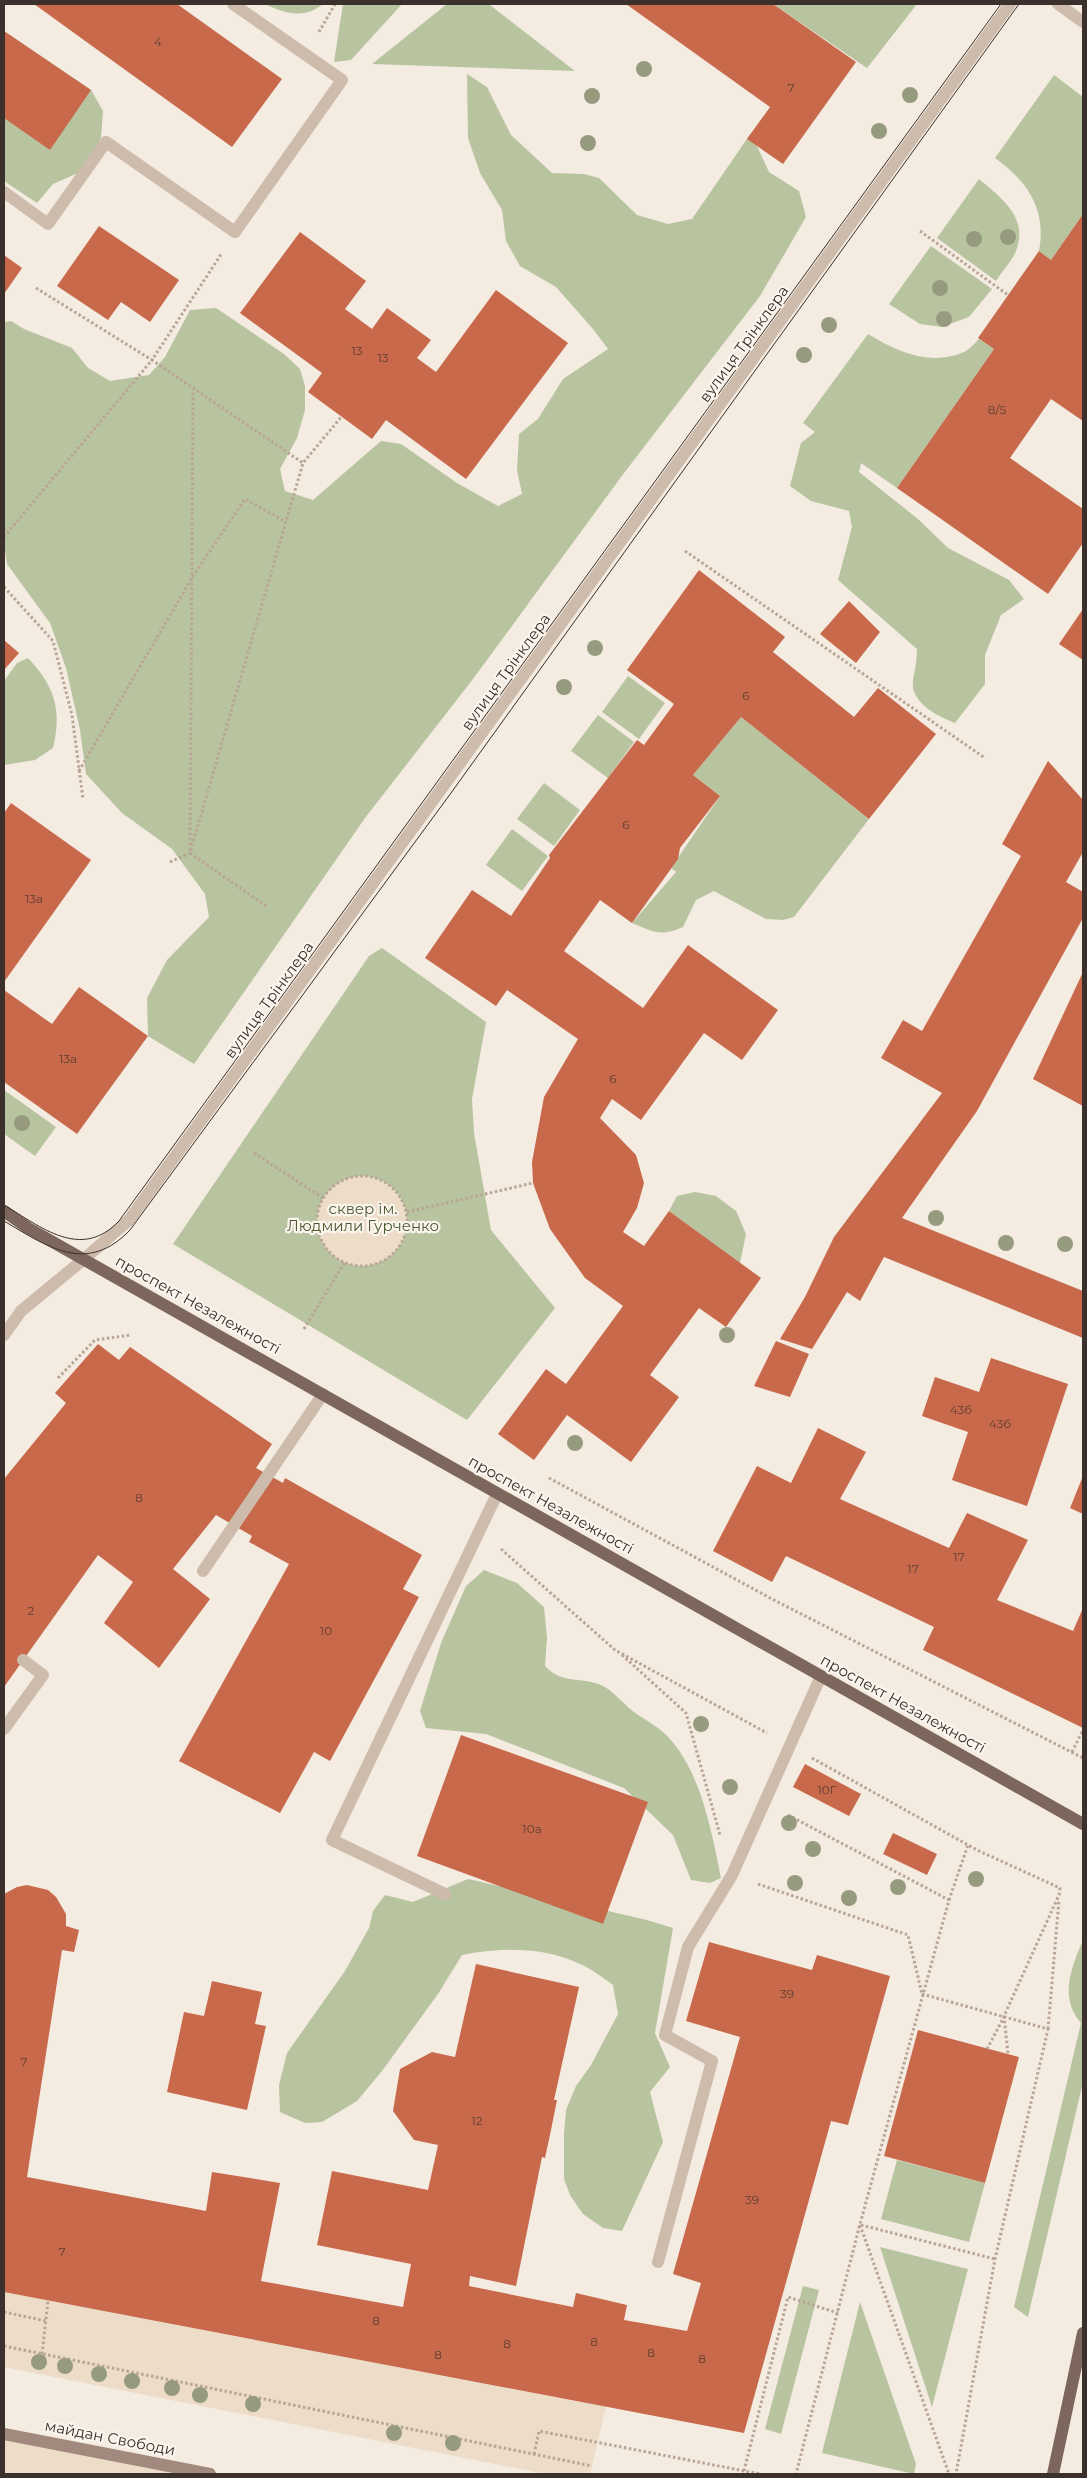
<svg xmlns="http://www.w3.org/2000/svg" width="1087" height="2478" font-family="Montserrat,sans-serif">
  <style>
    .green { fill: #b8c4a0 }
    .plaza { fill: #ecdcc8 }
    .building { fill: #c8694b }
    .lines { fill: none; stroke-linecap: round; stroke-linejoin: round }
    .path { stroke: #b9a596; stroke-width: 3; stroke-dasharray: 2.5 2.5; stroke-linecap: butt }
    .service { stroke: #cdbbac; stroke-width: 12 }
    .minor { stroke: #cdbbac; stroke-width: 12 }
    .tertiary { stroke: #cdbbac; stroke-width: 12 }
    .secondary { stroke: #a18a7d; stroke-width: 12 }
    .primary { stroke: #7d675c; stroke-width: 12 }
    .tram { stroke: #3b302b; stroke-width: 1 }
    .tree { fill: #969b7f }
    .labels { text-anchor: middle; stroke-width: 4.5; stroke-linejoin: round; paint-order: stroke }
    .number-label { font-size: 12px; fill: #5e3e33 }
    .street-label { font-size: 15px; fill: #3b302b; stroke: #fbf5ee }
    .park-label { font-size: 15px; fill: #4a5a2e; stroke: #fbf5ee }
  </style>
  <rect width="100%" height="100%" fill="#f4ebe1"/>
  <g class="green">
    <path d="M265,4H323C305,19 285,14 265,4Z"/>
    <path d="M343,4H402L351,60L334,62Z"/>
    <path d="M447,4L490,5L575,71L372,64Z"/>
    <path d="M773,4H917L867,68Z"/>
    <path d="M4,31L91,90L103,111L101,138L91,157L78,173L53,184L37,203L4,181Z"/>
    <path d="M467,74L487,87L511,135L552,173L584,174L599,178L637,215L668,224L692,219L751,133L769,172L799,191L806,217L760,296L624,473L473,679L365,818L194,1064L148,1036L147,998L167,960L209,917L205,894L172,849L122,813L86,774L80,730L66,668L50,623L7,564L4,544V322L11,321L24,329L72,348L88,368L110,381L149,375L165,357L190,310L216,308L284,354L300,369L305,386V410L297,438L280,469L285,491L313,500L381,441L401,444L457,483L498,506L522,494L517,470L519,434L538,419L563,379L608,349L593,329L556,287L520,266L506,241L502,210L480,173L468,138Z"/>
    <path d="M1054,75L1083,97V214L1051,260L1039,251C1047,209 1027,181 995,158Z"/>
    <path d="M979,179C1001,198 1029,217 1016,251C1012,261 1002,271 996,281L937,238Z"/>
    <path d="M931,246L992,289L969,317L942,327L920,324L889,304Z"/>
    <path d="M868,334C896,351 930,367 964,352C970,349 975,343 979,339L994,349L897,488L861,463L859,472L918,519L948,548L1009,580L1024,599L1001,615L985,655V684L955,723C938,716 910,703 913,680C915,669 917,660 917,649L838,580L852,527L849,511L811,501L790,486L801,443L815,432L803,423Z"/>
    <path d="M28,658C55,687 62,710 53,748L35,760L4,765V681L17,663Z"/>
    <path d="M628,676L665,703L639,739L602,712Z"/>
    <path d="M598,715L634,742L608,778L571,751Z"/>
    <path d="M741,717L869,819L794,917L783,920L766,919L714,891L696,900L683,927C660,937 654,932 632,923L676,872L671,868L720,796L693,775Z"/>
    <path d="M544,783L580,810L554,846L517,819Z"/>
    <path d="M512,829L548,856L522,891L486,865Z"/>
    <path d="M382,948L486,1022L472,1099L474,1133L491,1230L555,1308L467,1420L173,1244L369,956Z"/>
    <path d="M4,1090L56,1127L35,1156L4,1134Z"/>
    <path d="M695,1192L716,1196L736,1211L746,1234L740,1263L669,1211L677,1196Z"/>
    <path d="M484,1570L517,1583L544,1607L547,1638L545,1666C563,1685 579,1676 601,1685C613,1690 623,1704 634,1712C646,1721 660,1727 670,1739C702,1775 712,1834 721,1878L710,1883L691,1880L673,1835L624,1788L486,1734L426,1728L420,1711L441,1643L466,1586Z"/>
    <path d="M468,1879L647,1920L673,1928L655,2033L670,2067L650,2092L663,2142L622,2231L603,2228L583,2214L570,2195L564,2179V2133L566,2110L576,2086L591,2065L618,2014L613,1985C603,1978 592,1969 580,1964C545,1947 500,1947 462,1955L438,1994L382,2071L357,2101L322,2122L305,2123L280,2112L279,2085L287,2053L345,1971L369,1928L373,1911L385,1895L413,1902Z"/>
    <path d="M1083,1940V2082L1028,2317L1014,2307L1081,2023C1059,1998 1071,1968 1083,1940Z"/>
    <path d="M897,2160L985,2183L969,2242L881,2219Z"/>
    <path d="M880,2247L968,2269L932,2407Z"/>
    <path d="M803,2286L819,2290L781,2434L765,2429Z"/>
    <path d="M860,2302L916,2464L914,2474L822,2453Z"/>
  </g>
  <g class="plaza">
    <circle cx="362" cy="1221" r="45"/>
    <path d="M4,2292L606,2407L590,2474H546L4,2367Z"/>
    <path d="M4,2434L210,2474H4Z"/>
  </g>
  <g class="building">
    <path d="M34,4H177L282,79L232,147Z"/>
    <path d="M626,4H773L856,62L783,164L747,139L770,107Z"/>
    <path d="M4,31L91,90L50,150L4,118Z"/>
    <path d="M1083,214V421L1051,399L1010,458L1083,509V543L1048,594L897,488L994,349L978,338L1039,251L1051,260Z"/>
    <path d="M99,226L179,280L150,322L121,302L108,320L57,286Z"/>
    <path d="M300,232L366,281L345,309L372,329L387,308L431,340L417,358L436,372L496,290L568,343L466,479L386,420L372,439L308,392L322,373L240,313Z"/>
    <path d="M4,255L22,268L4,294Z"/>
    <path d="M699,570L785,637L773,652L854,717L878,688L936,734L869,819L741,717L693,775L720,796L680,848L678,859L632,923L600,900L564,951L643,1008L688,945L778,1010L742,1060L704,1033L641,1120L612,1099L600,1118L636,1155L644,1183L637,1208L623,1232L644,1246L669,1211L761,1278L726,1327L699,1308L650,1375L679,1397L631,1462L567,1415L534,1460L498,1434L546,1369L566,1384L623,1306L585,1278L550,1229L533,1183L532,1162L544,1097L578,1039L507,990L496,1006L425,958L472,890L511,916L550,858L549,855L637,740L644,745L674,704L627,670Z"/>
    <path d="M849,601L880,632L856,663L820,634Z"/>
    <path d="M1083,609V660L1059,644Z"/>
    <path d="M4,640L19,653L4,670Z"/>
    <path d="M1048,761L1083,800V852L1066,882L1083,892V918L977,1111L902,1218L1083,1291V1338L884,1257L860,1301L847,1292L812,1349L780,1339L805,1297L834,1237L942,1093L881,1058L903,1020L922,1031L1021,856L1002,844Z"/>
    <path d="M11,803L91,860L4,982V813Z"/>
    <path d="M1083,972V1106L1033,1079Z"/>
    <path d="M79,987L148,1036L77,1134L4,1082V990L52,1024Z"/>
    <path d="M776,1341L809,1354L790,1397L754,1386Z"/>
    <path d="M98,1344L119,1360L130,1347L272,1444L256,1468L283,1483L285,1478L422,1555L403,1589L419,1597L330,1761L314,1752L280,1813L179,1761L289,1564L249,1542L252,1536L216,1515L173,1569L210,1599L159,1668L104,1623L133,1582L98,1555L4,1687V1479L66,1403L55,1393Z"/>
    <path d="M991,1358L1068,1384L1027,1506L952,1480L968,1432L922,1416L935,1377L979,1392Z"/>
    <path d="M818,1428L866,1452L840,1499L949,1548L967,1513L1028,1540L997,1600L1073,1631L1083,1608V1728L923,1650L934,1627L786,1556L772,1582L713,1551L757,1466L791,1483Z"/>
    <path d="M1083,1476V1514L1070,1508Z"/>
    <path d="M461,1735L648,1802L603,1924L417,1856Z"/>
    <path d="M805,1764L861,1794L849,1816L793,1787Z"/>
    <path d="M893,1833L937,1854L927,1875L883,1854Z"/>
    <path d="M27,1885L48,1890L56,1897L66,1914V1926L79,1930L74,1952L62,1950L27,2177L206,2211L212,2172L280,2183L261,2281L403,2307L411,2264L317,2245L332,2171L428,2190L438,2145L414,2140L393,2111L400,2069L432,2052L455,2057L476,1964L579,1987L554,2100H557L551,2130L545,2158L542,2157L516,2286L470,2276L469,2286L573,2307L576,2293L627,2305L624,2320L687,2331L701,2283L673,2274L740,2037L686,2021L709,1942L812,1970L817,1955L890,1976L848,2125L831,2121L744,2433L4,2292V1894L17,1887Z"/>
    <path d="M212,1981L262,1992L255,2024L266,2026L247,2110L167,2092L184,2012L204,2016Z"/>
    <path d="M918,2030L1019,2057L985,2183L884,2156Z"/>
  </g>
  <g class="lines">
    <g class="path">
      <path d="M319,32L335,4"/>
      <path d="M920,231L1008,295"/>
      <path d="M36,288L152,360L222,253"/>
      <path d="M4,537L152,360L303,463"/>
      <path d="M685,551L985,758"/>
      <path d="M4,587L53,641L72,715L83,799"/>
      <path d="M79,771L193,576L245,499L286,522"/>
      <path d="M170,862L190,853L193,389"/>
      <path d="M266,906L190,853L303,463L342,416"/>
      <path d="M254,1153L323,1198"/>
      <circle cx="362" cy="1221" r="45"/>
      <path d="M407,1212L533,1183"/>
      <path d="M304,1329L344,1263"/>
      <path d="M58,1378L95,1340L131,1335"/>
      <path d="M549,1478L772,1599L1083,1758"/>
      <path d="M501,1549L615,1650L767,1733"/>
      <path d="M622,1655L686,1713L720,1835"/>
      <path d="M1072,1752L1083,1730"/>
      <path d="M812,1758L977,1850L1060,1888L1059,1895L1004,2016L1008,2054"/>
      <path d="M788,1815L949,1900L860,2224L796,2474"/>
      <path d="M758,1884L908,1935L922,1994"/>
      <path d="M949,1900L968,1845"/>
      <path d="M922,1994L1048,2029L995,2259L956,2474"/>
      <path d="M1048,2029L1059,1900"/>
      <path d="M987,2049L1004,2017"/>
      <path d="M860,2225L949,2474"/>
      <path d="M861,2225L995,2259"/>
      <path d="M4,2312L46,2321"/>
      <path d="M4,2346L592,2466"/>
      <path d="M42,2354L48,2301"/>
      <path d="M534,2454L539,2431L760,2474"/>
      <path d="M744,2471L788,2297L838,2313"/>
    </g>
    <g class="service">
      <path d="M4,192L48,224L106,142L235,232L342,80L233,4"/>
      <path d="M203,1571L323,1394"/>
      <path d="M4,1729L43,1675L23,1660"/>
      <path d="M445,1894L332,1840L497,1494"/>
      <path d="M658,2262L712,2061L665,2035L688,1947L732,1875L821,1676"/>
    </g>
    <path class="minor" d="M84,1259L129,1220L1010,4"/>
    <g class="tertiary">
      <path d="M1058,4L1083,22"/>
      <path d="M4,1335L21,1311L84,1259"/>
    </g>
    <path class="secondary" d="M4,2434L210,2474"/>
    <g class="primary">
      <path d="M4,1211L28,1228L1083,1824"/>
      <path d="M1053,2474L1083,2333"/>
    </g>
    <g class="tram">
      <path d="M4,1205C41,1227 81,1261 119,1221L1001,4"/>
      <path d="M4,1221C48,1247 87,1275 130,1230L451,793L1019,4"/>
    </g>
  </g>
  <g class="tree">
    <circle cx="644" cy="69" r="8"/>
    <circle cx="910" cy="95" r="8"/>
    <circle cx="592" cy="96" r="8"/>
    <circle cx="879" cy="131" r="8"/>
    <circle cx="588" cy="143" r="8"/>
    <circle cx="1008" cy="237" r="8"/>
    <circle cx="974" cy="239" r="8"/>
    <circle cx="940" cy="288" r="8"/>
    <circle cx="944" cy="319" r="8"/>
    <circle cx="829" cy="325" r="8"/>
    <circle cx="804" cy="355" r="8"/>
    <circle cx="595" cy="648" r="8"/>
    <circle cx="564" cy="687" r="8"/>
    <circle cx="22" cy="1123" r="8"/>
    <circle cx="936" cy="1218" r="8"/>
    <circle cx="1006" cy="1243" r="8"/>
    <circle cx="1065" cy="1244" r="8"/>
    <circle cx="727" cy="1335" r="8"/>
    <circle cx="575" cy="1443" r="8"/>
    <circle cx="701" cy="1724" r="8"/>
    <circle cx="730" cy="1787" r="8"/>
    <circle cx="789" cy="1823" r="8"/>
    <circle cx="813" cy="1849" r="8"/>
    <circle cx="976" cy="1879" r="8"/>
    <circle cx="795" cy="1883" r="8"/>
    <circle cx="898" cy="1887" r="8"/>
    <circle cx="849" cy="1898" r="8"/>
    <circle cx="39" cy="2362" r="8"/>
    <circle cx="65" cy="2366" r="8"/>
    <circle cx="99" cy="2374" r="8"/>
    <circle cx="132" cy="2381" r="8"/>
    <circle cx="172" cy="2388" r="8"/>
    <circle cx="200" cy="2395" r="8"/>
    <circle cx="253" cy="2404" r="8"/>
    <circle cx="394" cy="2433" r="8"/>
    <circle cx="453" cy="2443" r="8"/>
  </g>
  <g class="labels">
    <g class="number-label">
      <text x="158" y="46">4</text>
      <text x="791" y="92">7</text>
      <text x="357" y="355">13</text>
      <text x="383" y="362">13</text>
      <text x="997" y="414">8/5</text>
      <text x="746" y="700">6</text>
      <text x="626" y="829">6</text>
      <text x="34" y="903">13а</text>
      <text x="68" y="1063">13а</text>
      <text x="613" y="1083">6</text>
      <text x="961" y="1414">43б</text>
      <text x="1000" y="1428">43б</text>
      <text x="139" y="1502">8</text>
      <text x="959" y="1561">17</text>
      <text x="913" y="1573">17</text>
      <text x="31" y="1615">2</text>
      <text x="326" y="1635">10</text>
      <text x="827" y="1794">10Г</text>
      <text x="532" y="1833">10а</text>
      <text x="787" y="1998">39</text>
      <text x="24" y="2066">7</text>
      <text x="477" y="2125">12</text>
      <text x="752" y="2204">39</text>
      <text x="62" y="2256">7</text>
      <text x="376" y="2325">8</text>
      <text x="594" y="2346">8</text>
      <text x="507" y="2348">8</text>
      <text x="651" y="2357">8</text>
      <text x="438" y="2359">8</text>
      <text x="702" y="2363">8</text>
    </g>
    <g class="street-label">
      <text transform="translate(744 344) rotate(-54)" y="5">вулиця Трінклера</text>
      <text transform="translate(506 672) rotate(-54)" y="5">вулиця Трінклера</text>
      <text transform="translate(269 1000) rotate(-54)" y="5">вулиця Трінклера</text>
      <text transform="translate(198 1305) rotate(29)" y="5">проспект Незалежності</text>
      <text transform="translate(551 1505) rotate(29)" y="5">проспект Незалежності</text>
      <text transform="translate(903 1704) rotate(29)" y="5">проспект Незалежності</text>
      <text transform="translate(110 2438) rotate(11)" y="5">майдан Свободи</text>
    </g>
    <g class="park-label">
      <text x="363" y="1214">сквер ім.<tspan x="363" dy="17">Людмили Гурченко</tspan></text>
    </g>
  </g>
  <rect width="1087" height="2478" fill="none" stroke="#3b302b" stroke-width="10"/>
</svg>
